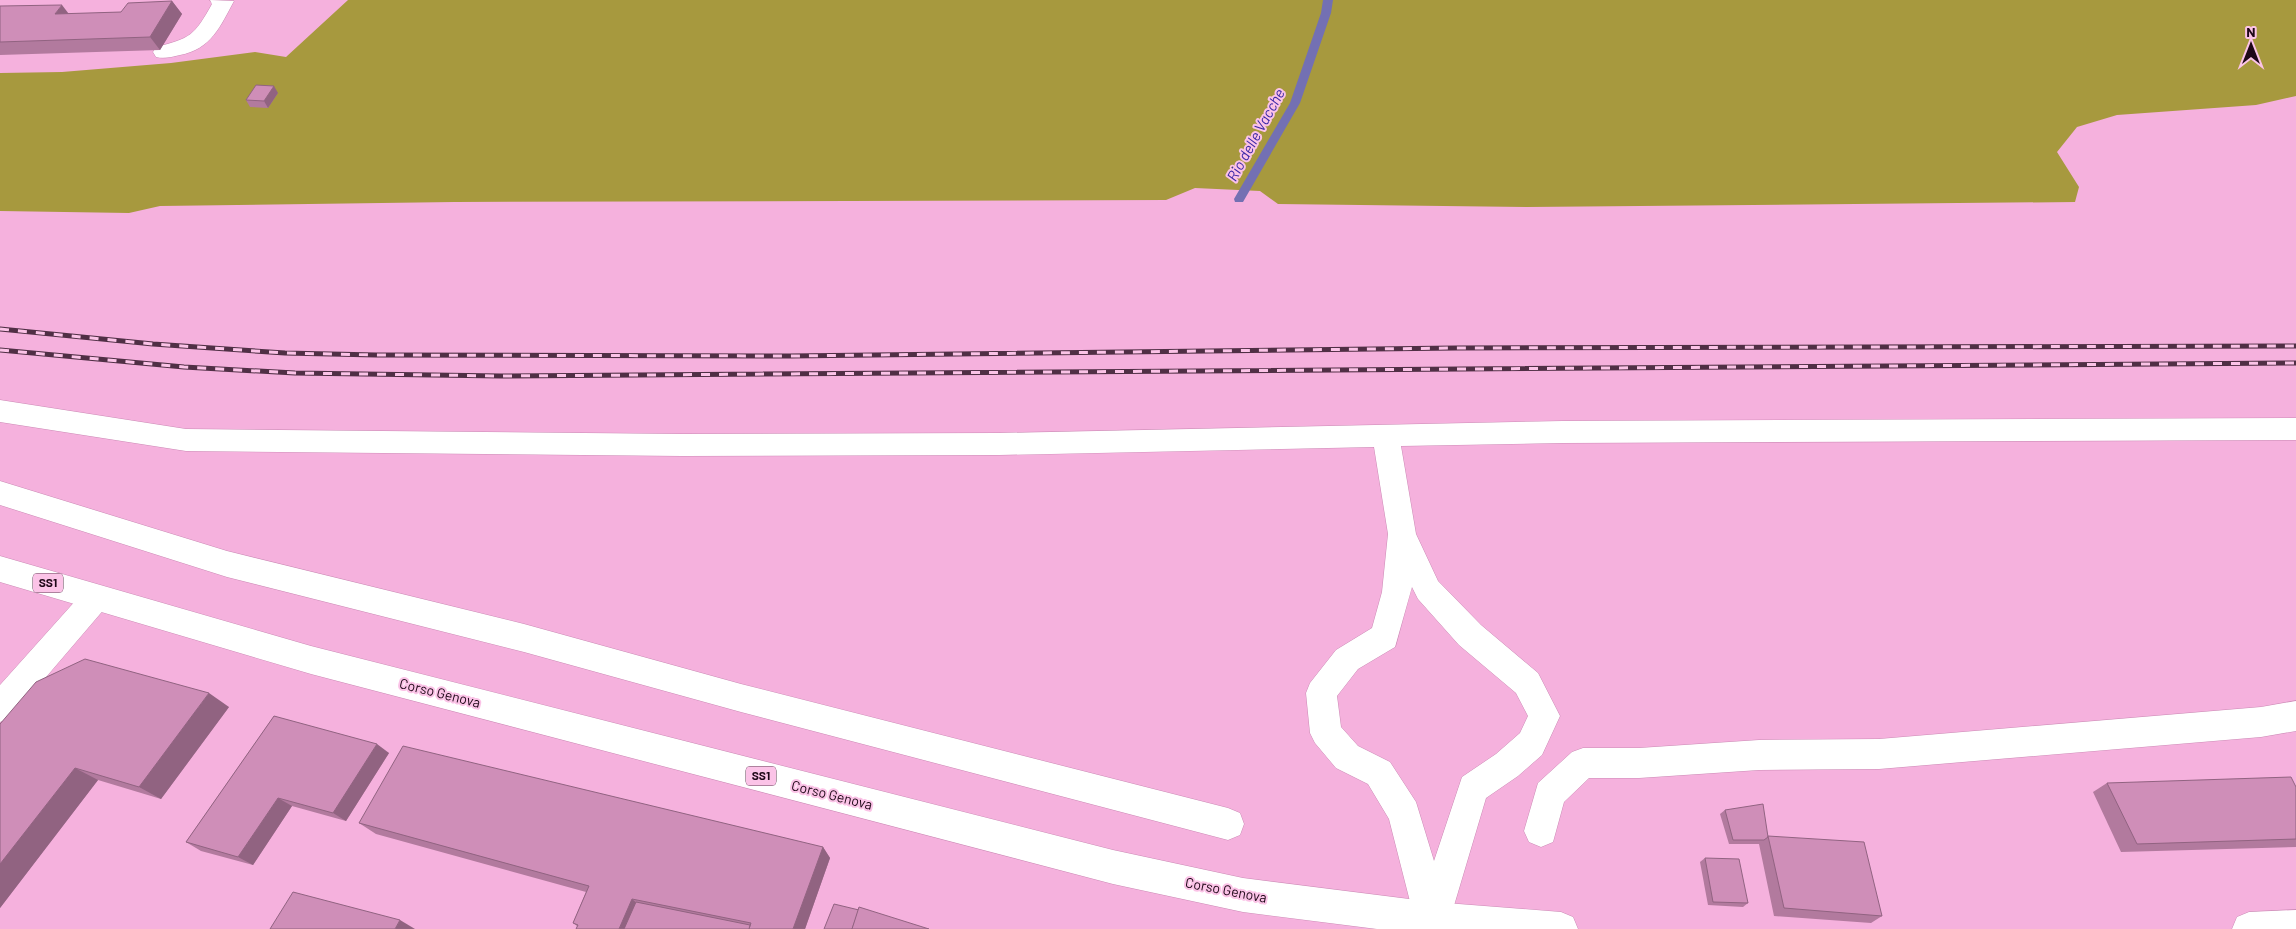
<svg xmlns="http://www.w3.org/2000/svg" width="2296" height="929" font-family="Barlow,sans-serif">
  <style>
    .green { fill: #a7993e }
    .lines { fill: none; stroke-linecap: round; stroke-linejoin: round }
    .stream { fill: #7370b3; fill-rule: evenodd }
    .minor-casing { stroke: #cb8ab5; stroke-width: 1 }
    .primary-casing { stroke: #cb8ab5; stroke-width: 1 }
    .minor { fill: #fff; fill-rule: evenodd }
    .primary { fill: #fff; fill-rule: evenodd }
    .rail-casing { stroke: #502f45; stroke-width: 5 }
    .rail { stroke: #fbc3e7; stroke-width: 3; stroke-dasharray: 9; stroke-linecap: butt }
    .wall { fill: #b27a9e }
    .shaded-wall { fill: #916381 }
    .building { fill: #cf8eb8; stroke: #916381 }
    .labels { text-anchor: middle; stroke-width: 4; stroke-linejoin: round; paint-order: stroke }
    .shield { fill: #fbc3e7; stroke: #603f55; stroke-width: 1 }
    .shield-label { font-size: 12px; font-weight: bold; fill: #1e0717 }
    .street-label { font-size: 14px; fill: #1e0717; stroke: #fbc3e7 }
    .water-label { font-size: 15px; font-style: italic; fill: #3c28a7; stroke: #fbc3e7 }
  </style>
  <rect width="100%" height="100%" fill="#f5b1dd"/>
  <path class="green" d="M348,0H2296V96L2256,105L2117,115L2077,127L2057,152L2079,187L2075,202L1527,207L1278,204L1260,191L1195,188L1166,200L454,202L160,206L129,213L0,211V73L62,72L171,63L255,52L286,57Z"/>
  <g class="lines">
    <path class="stream" d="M1323,0H1333L1331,13L1300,103L1243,202H1235L1234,199L1290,103L1321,13Z"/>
    <g class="minor-casing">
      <g id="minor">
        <path d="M210,0L234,1C220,27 211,49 180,55C171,57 165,59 156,57L153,52L156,47C191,38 194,36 212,4Z"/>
        <path d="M0,400L186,429L683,434L999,433L1563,421L2296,418V440L1563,443L1401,446L1416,534L1438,581L1481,625L1538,673L1560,716L1542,755L1518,776L1486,798L1450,919L1451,929H1417L1389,819L1368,784L1336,768L1315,743L1310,733L1306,693L1310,683L1336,650L1372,628L1382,592L1388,534L1374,447L999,455L683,456L186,451L0,422ZM1412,587L1418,599L1459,645L1516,693L1528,716L1520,733L1496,754L1462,777L1434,861L1416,802L1390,762L1358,746L1341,727L1337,696L1358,669L1395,647Z"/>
        <path d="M0,481L227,551L524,624L741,684L1228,808L1240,813L1244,824L1240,835L1228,840L741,712L524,652L227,577L0,505Z"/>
        <path d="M96,585L106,589L111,598L106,607L11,718L0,722V685L86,589Z"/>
        <path d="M2296,701V731L2261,737L1879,769L1759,770L1639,778H1589L1564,802L1553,842L1541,847L1529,842L1524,831L1538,783L1572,752L1583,748H1639L1759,740L1879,739L2261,707Z"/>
      </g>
    </g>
    <g class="primary-casing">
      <g id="primary">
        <path d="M0,556L311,646L1113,850L1243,878L1433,902L1561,912L1573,917L1578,929H1377L1243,912L1113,884L311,674L0,582Z"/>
        <path d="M2296,910V929H2232L2237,917L2249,912Z"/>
      </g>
    </g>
    <use href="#minor" class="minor"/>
    <use href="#primary" class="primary"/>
    <g class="rail-casing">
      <g id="rail">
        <path d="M0,329L153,344L285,353L376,355L790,356L1456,348L2296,346"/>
        <path d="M0,350L184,367L295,373L501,376L2296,363"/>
      </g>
    </g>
    <use href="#rail" class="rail"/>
  </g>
  <g class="wall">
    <path d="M172,1L182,14L160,50L0,55V6L69,14L121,12Z"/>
    <path d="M278,93L268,108L250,107L246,100Z"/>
    <path d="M229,707L161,799L98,780L0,908V724Z"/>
    <path d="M274,716L389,753L346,821L292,806L253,865L201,851L186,842Z"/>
    <path d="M2107,783L2296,787V847L2121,852L2093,792Z"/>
    <path d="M1725,810L1768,837V836L1882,916L1871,923L1774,916L1759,844H1729L1720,814Z"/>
    <path d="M359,823L823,847L830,858L805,929H576L577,926L573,923L586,892L376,834Z"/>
    <path d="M1705,858L1748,903L1743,907L1708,905L1700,862Z"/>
  </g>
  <g class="shaded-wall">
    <path d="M172,1L182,14L160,50L150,37Z"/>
    <path d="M62,5L72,18L55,14Z"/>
    <path d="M274,86L278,93L268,108L264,101Z"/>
    <path d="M209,693L229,707L161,799L139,787Z"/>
    <path d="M377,744L389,753L346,821L333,813Z"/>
    <path d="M75,768L98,780L0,908V864Z"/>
    <path d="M278,798L292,806L253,865L238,857Z"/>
    <path d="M823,847L830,858L805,929H793Z"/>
    <path d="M632,899L644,909L635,929H619Z"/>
    <path d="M400,920L415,929H395Z"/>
  </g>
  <g class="building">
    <path d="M172,1L150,37L0,42V6L62,5L55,14L121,12L128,3Z"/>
    <path d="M256,85L274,86L264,101L246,100Z"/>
    <path d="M85,659L209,693L139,787L75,768L0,864V724L36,682Z"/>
    <path d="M274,716L377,744L333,813L278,798L238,857L186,842Z"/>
    <path d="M403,746L823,847L793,929H749L751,923L632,899L619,929H576L578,925L573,923L589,886L359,823Z"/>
    <path d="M2291,777L2296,787V839L2137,844L2107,783Z"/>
    <path d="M1763,804L1768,837L1764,840H1733L1725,810Z"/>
    <path d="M1768,836L1864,842L1882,916L1784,908Z"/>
    <path d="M1705,858L1739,859L1748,903L1713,902Z"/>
    <path d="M293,892L400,920L395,929H270Z"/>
    <path d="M636,902L750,925L749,929H624Z"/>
    <path d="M834,904L859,910L852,929H824Z"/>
    <path d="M859,907L929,929H852Z"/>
  </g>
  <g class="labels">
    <g class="shield">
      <rect x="33" y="573.5" width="30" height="19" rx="4"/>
      <rect x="746" y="766.5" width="30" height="19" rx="4"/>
    </g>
    <g class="shield-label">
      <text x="48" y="587">SS1</text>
      <text x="761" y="780">SS1</text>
    </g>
    <g class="street-label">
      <text transform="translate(440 693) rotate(14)" y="5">Corso Genova</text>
      <text transform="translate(832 795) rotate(14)" y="5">Corso Genova</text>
      <text transform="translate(1226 890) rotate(11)" y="5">Corso Genova</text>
    </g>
    <g class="water-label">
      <text transform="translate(1256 135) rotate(-61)" y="5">Rio delle Vacche</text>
    </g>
  </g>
  <g transform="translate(2251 45)" stroke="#fbc3e7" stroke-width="4" paint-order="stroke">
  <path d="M0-4L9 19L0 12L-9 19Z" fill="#1e0717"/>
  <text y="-8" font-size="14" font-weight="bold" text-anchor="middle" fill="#1e0717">N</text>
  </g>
</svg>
